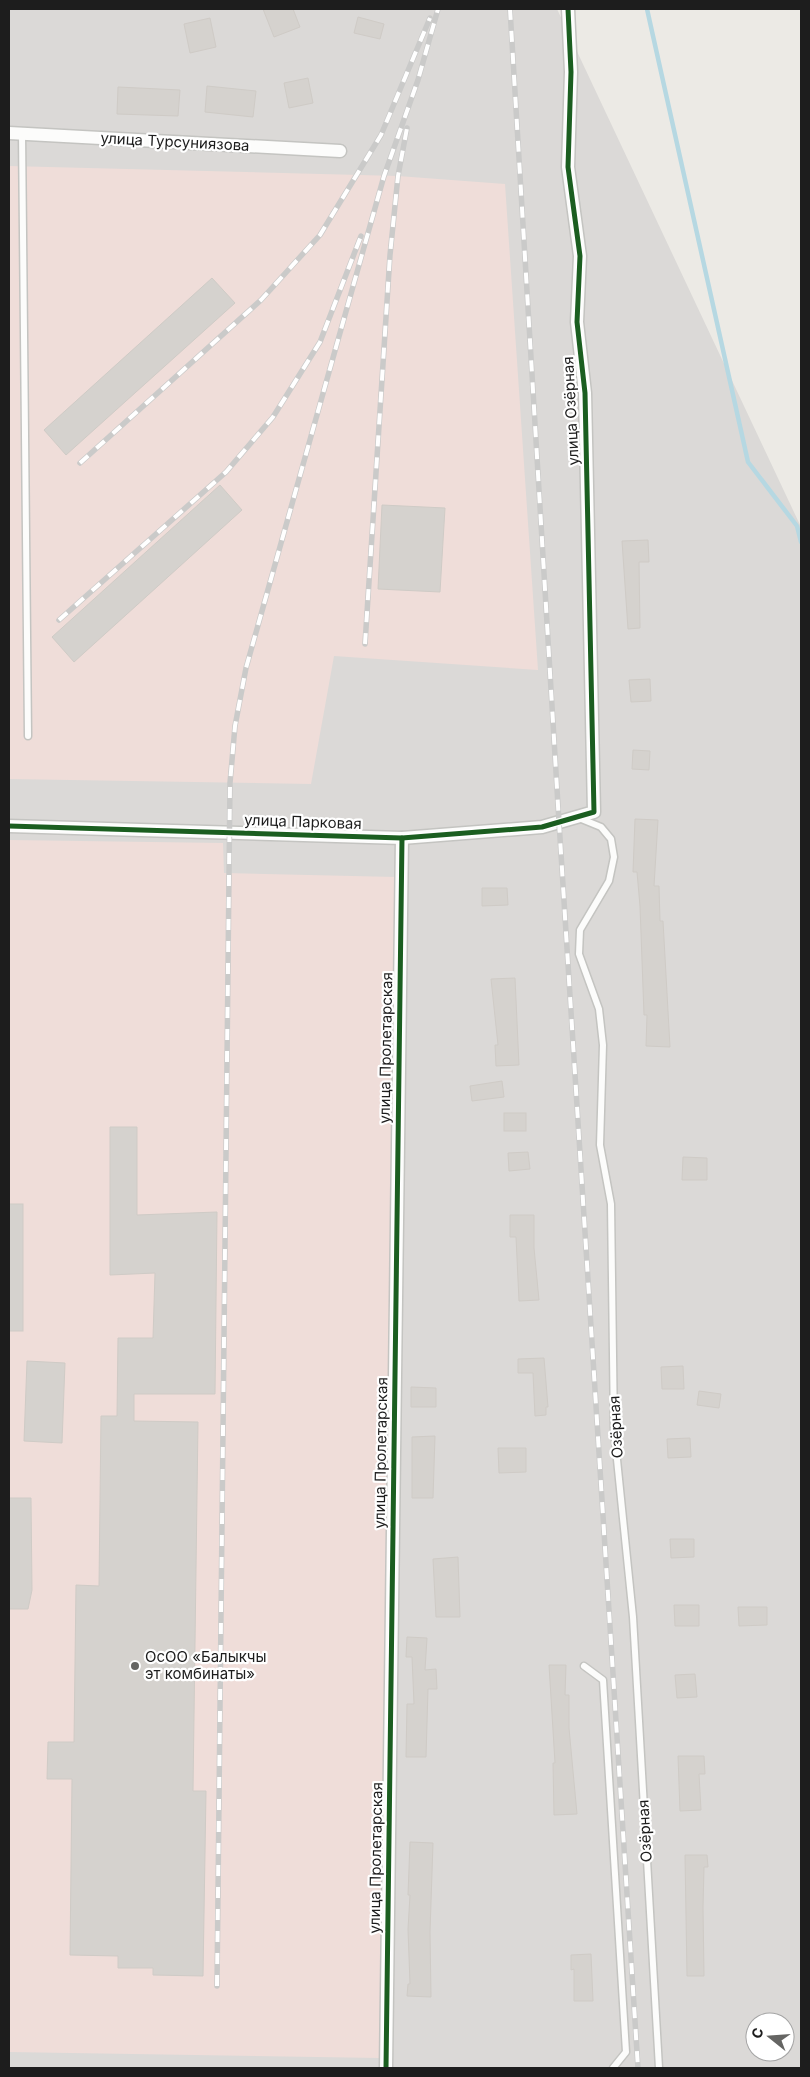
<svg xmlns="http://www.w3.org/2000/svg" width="810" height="2077" font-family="Inter,sans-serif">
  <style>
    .residential { fill: #dbd9d7; fill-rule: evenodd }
    .commercial { fill: #efddd9 }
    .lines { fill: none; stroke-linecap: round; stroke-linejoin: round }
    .stream { stroke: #b6d8e2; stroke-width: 4.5 }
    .building { fill: #d5d2ce; stroke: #cfcbc6 }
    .lane-casing { stroke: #c4c4c1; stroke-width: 9 }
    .street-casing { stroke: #c4c4c1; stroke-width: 15 }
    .lane { stroke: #fcfcfb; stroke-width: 6 }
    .street { stroke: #fcfcfb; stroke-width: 12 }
    .rail-casing { stroke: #cacac9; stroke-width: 5.5 }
    .rail { stroke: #fff; stroke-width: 4; stroke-dasharray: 11; stroke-linecap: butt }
    .cycleway-casing { stroke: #fff; stroke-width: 8 }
    .cycleway { stroke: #1b5e20; stroke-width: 5 }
    .poi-dot { fill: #656563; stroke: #fff; stroke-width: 2 }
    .labels { text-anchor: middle; stroke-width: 4.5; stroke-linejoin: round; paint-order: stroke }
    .street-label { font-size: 15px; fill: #1d1d1d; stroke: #fff }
    .poi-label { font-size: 15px; fill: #1d1d1d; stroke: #fff; text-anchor: start }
  </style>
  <rect width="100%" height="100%" fill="#eceae5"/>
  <path class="residential" d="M9,9H557L801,527V2068H9ZM755,2022H785V2052H755Z"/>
  <g class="commercial">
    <path d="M9,166L398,176L505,184L538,670L334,656L311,784L9,779Z"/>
    <path d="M9,840L223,843L224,873L396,877L379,2058L9,2052Z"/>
  </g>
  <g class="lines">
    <path class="stream" d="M647,9L748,462L797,526L801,542"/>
  </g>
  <g class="building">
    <path d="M263,9H293L300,27L274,37Z"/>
    <path d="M358,17L384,24L380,39L354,33Z"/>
    <path d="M210,18L216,47L190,53L184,24Z"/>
    <path d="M308,78L313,103L289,108L284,83Z"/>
    <path d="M207,86L256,91L253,117L205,112Z"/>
    <path d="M118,87L180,90L178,116L117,114Z"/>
    <path d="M212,278L235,303L66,455L44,430Z"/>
    <path d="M220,485L242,510L74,662L52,637Z"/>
    <path d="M382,505L445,508L440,592L378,589Z"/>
    <path d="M648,540L649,562H639L640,628L628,629L622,541Z"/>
    <path d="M650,679L651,701L631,702L629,680Z"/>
    <path d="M633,750L650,751L649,770L632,769Z"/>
    <path d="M635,819L658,820L654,886H659L660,921H663L670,1047L646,1046L647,1015H644L640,906L637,872H633Z"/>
    <path d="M482,888H507L508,905L482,906Z"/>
    <path d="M515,978L519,1065L496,1066L495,1045H498L491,979Z"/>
    <path d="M502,1081L504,1097L472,1101L470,1086Z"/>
    <rect x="504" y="1113" width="22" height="18"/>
    <path d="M110,1127H137V1215L217,1212L215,1394H134V1421L198,1422L193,1791H206L203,1976L153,1975V1968H118V1956L70,1955L72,1779H47L48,1742H74L76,1585L99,1586L101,1416H117L118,1338H153L155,1273L110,1275Z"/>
    <path d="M528,1152L530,1169L509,1171L508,1153Z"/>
    <path d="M683,1157L707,1158V1180H682Z"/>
    <rect x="9" y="1204" width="14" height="127"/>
    <path d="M510,1215H534V1248L539,1300L519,1301L516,1237H510Z"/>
    <path d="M544,1358L548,1407H546V1415L535,1416L533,1373H518V1359Z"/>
    <path d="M27,1361L65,1363L62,1443L24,1441Z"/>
    <path d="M683,1366L684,1389H662L661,1367Z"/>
    <path d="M411,1387L436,1388V1407H411Z"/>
    <path d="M699,1391L721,1394L719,1408L697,1405Z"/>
    <path d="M435,1436L433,1498H412V1437Z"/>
    <path d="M690,1438L691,1457L668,1458L667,1439Z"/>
    <path d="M498,1448H526V1472L499,1473Z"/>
    <path d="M9,1498H31L32,1590L28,1609H9Z"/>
    <path d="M670,1539H694V1557L671,1558Z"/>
    <path d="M458,1557L460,1617H436L433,1559Z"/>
    <path d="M674,1605H699V1626H675Z"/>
    <path d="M738,1607H767V1625L739,1626Z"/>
    <path d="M407,1637L427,1638L425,1670L436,1669L437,1689H428L426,1757H406L407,1704H414L412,1657H406Z"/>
    <path d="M549,1665H566L565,1695H569V1728L577,1814L554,1815L553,1763H555Z"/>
    <path d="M695,1674L697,1697L677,1698L675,1675Z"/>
    <path d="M678,1756H704L705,1774H699L701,1810L680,1811Z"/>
    <path d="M410,1842L433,1843L430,1932L431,1997L407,1996L408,1984H410L408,1929L410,1895H408Z"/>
    <path d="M685,1855H707L708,1867H704L703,1908L704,1976H687Z"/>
    <path d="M591,1954L593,2001H574V1969L571,1970V1955Z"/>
  </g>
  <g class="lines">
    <g class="lane-casing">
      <g id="lane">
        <path d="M22,133L28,736"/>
        <path d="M579,818L601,827L611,839L614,857L609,881L580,930L579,954L599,1009L603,1045L600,1145L611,1204L614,1430L633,1617L659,2068"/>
        <path d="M584,1666L603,1680L626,2052L613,2068"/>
      </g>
    </g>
    <g class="street-casing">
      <g id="street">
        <path d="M9,133L340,151"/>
        <path d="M9,826L402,838L542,827L594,812L585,393L577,322L580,256L568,167L571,72L568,9"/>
        <path d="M386,2068L402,838"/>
      </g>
    </g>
    <use href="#lane" class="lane"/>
    <use href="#street" class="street"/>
    <g class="rail-casing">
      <g id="rail">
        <path d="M510,9L559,822L638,2068"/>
        <path d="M80,463L261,300L320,235L381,135L430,18"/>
        <path d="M59,620L226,472L273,417L320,342L361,236"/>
        <path d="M365,644L390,255L398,176L407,128"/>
        <path d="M217,1986L230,783L235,726L246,668L384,176L418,80L438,9"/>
      </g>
    </g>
    <use href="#rail" class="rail"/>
    <g class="cycleway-casing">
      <g id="cycleway">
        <path d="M9,826L402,838L542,827L594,812L585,393L577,322L580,256L568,167L571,72L568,9"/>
        <path d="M386,2068L402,838"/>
      </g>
    </g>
    <use href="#cycleway" class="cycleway"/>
  </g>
  <circle class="poi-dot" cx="135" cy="1666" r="5"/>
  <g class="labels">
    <g class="street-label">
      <text transform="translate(175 142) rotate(3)" y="5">улица Турсуниязова</text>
      <text transform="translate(571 411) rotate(-93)" y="5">улица Озёрная</text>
      <text transform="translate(303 822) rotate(2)" y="5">улица Парковая</text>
      <text transform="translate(386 1048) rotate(-89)" y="5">улица Пролетарская</text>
      <text transform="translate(616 1427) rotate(-93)" y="5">Озёрная</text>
      <text transform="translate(381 1453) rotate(-89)" y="5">улица Пролетарская</text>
      <text transform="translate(645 1831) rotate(-93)" y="5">Озёрная</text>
      <text transform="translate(376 1858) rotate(-89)" y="5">улица Пролетарская</text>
    </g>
    <g class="poi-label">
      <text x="145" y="1662">ОсОО «Балыкчы<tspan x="145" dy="17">эт комбинаты»</tspan></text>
    </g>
  </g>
  <rect width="810" height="2077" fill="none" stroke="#1d1d1d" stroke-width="20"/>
  <g transform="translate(770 2037) rotate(287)"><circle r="24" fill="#ffffff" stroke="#a5a5a5"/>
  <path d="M0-4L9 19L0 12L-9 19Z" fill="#656563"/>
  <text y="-8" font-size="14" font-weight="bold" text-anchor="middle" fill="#1d1d1d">С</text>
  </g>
</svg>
